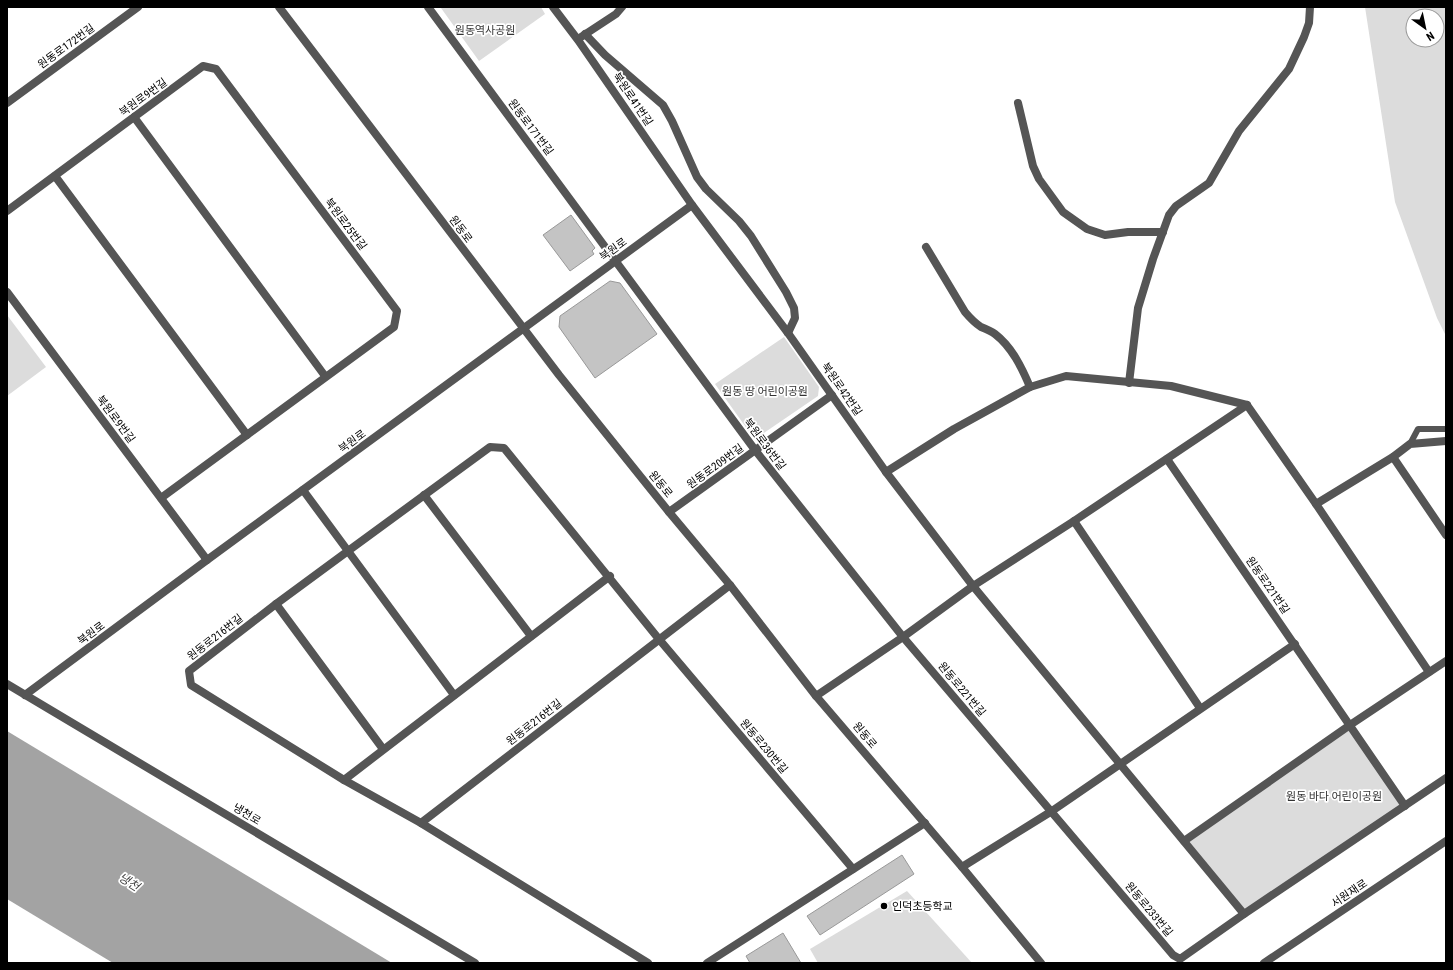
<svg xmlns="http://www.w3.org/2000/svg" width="1453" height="970" font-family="'Roboto Condensed','Noto Sans KR',sans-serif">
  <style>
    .green { fill: #dcdcdc; fill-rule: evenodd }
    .water { fill: #a3a3a3 }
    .building { fill: #c4c4c4; stroke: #999 }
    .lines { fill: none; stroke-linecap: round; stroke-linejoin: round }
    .service { stroke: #555; stroke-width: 6 }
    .minor { stroke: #555; stroke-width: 8 }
    .tertiary { stroke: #555; stroke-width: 8 }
    .poi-dot { fill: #000; stroke: #fff; stroke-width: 1.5 }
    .labels { text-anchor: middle; stroke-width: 3.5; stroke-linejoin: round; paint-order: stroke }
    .park-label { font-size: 11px; fill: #333; stroke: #fff }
    .street-label { font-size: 11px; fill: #000; stroke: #fff }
    .poi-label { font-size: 11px; fill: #000; stroke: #fff; text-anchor: start }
    .water-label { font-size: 12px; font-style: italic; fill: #444; stroke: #fff }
  </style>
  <rect width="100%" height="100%" fill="#fff"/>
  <g class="green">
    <path d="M442,7H541L545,14L479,61L441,8Z"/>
    <path d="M1365,7H1446V336L1437,318L1395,202ZM1413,16H1437V40H1413Z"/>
    <path d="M7,315L46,367L7,396Z"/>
    <path d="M784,337L819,387L818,396L761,435L750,433L715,384Z"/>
    <path d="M1350,725L1405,806L1244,914L1184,841Z"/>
    <path d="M907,891L972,963H818L810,949Z"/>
  </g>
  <path class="water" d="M7,731L392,963H113L7,899Z"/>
  <g class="building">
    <path d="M571,215L595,248L592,251L594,254L570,271L543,235Z"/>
    <path d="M610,281L620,283L657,334L595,378L559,327L560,316Z"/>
    <path d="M902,855L914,874L820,935L807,916Z"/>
    <path d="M783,933L801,963H750L746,956Z"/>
  </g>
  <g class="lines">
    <path class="service" d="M1410,444L1418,429H1446"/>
    <g class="minor">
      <path d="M428,7L755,450L903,637L1173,955L1180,959L1244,914L1446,778"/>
      <path d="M553,7L578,40L692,205L788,333L886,472L973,586L1244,914"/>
      <path d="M585,34L605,55L663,105L672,121L697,177L706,189L739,221L751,236L786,292L794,308L795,318L788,333"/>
      <path d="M581,37L616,14L622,7"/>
      <path d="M7,103L138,7"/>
      <path d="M1018,103L1033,166L1039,179L1063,212L1087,229L1105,235L1128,232H1163"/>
      <path d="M134,117L325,376"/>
      <path d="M55,176L247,435"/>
      <path d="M7,211L203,66L216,69L397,311L394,327L161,498"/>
      <path d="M926,247L965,312C970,318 975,323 981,327C986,329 991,331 995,334C1012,347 1022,368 1030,387"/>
      <path d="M7,292L207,560"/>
      <path d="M1129,383L1138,308L1153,259L1169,215L1176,206L1209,183L1239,131L1289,69L1304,37L1309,23L1310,7"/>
      <path d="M1393,457L1446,535"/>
      <path d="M1167,459L1405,806"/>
      <path d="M886,472L954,429L1030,387L1066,376L1171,386L1247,405"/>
      <path d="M303,490L348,551L276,604L189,671L191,685L344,780L421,823L648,963"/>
      <path d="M424,495L531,636"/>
      <path d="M1316,504L1429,672"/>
      <path d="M669,512L832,395"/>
      <path d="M1074,521L1200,708"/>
      <path d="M276,604L383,749"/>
      <path d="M25,695L207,560L692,205"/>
      <path d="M454,695L348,551L490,447L504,448L658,638L853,869"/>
      <path d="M816,696L903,637L973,586L1074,521L1247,405L1316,504L1393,457L1410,444L1446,441"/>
      <path d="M344,780L610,576"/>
      <path d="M421,823L730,585"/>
      <path d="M1184,841L1350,725L1446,661"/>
      <path d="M962,867L1052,811L1295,644"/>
      <path d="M707,963L925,823"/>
    </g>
    <g class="tertiary">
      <path d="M279,7L559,375L669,512L730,585L816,696L962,867L1041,963"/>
      <path d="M7,684L475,963"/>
      <path d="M1264,963L1446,841"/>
    </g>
  </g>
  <circle class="poi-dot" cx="884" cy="906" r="4"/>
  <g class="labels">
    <g class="park-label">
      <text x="485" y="34">원동역사공원</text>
      <text x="765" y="395">원동 땅 어린이공원</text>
      <text x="1334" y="800">원동 바다 어린이공원</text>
    </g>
    <g class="street-label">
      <text transform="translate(66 46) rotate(-36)" y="4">원동로172번길</text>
      <text transform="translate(143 97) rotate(-36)" y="4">북원로9번길</text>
      <text transform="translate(633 99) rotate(56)" y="4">북원로41번길</text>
      <text transform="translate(531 127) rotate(53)" y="4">원동로171번길</text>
      <text transform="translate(346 224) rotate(53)" y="4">북원로25번길</text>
      <text transform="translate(461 229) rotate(53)" y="4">원동로</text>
      <text transform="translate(613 249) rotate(-36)" y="4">북원로</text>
      <text transform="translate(842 389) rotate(55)" y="4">북원로42번길</text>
      <text transform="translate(116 419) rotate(53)" y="4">북원로9번길</text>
      <text transform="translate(352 441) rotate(-36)" y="4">북원로</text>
      <text transform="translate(765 444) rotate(53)" y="4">북원로36번길</text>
      <text transform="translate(715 466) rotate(-36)" y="4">원동로209번길</text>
      <text transform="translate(661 484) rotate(51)" y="4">원동로</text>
      <text transform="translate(1268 585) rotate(55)" y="4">원동로221번길</text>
      <text transform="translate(91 633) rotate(-37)" y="4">북원로</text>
      <text transform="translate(215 637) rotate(-38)" y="4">원동로216번길</text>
      <text transform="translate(962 689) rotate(50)" y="4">원동로221번길</text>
      <text transform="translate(534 722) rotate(-38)" y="4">원동로216번길</text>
      <text transform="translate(865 735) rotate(50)" y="4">원동로</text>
      <text transform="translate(764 746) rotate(50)" y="4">원동로230번길</text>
      <text transform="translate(247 814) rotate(31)" y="4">냉천로</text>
      <text transform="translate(1349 893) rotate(-34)" y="4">서원재로</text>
      <text transform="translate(1149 909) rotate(50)" y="4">원동로233번길</text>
    </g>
    <g class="poi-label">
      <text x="892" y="910">인덕초등학교</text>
    </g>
    <g class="water-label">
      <text transform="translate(129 882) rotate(32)" y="4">냉천</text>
    </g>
  </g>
  <rect width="1453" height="970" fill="none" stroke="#000000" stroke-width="16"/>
  <g transform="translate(1425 28) rotate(147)"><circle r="19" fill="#ffffff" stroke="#999999"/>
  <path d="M0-3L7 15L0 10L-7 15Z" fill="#000000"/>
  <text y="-6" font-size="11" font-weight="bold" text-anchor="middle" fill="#000000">N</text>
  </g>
</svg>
